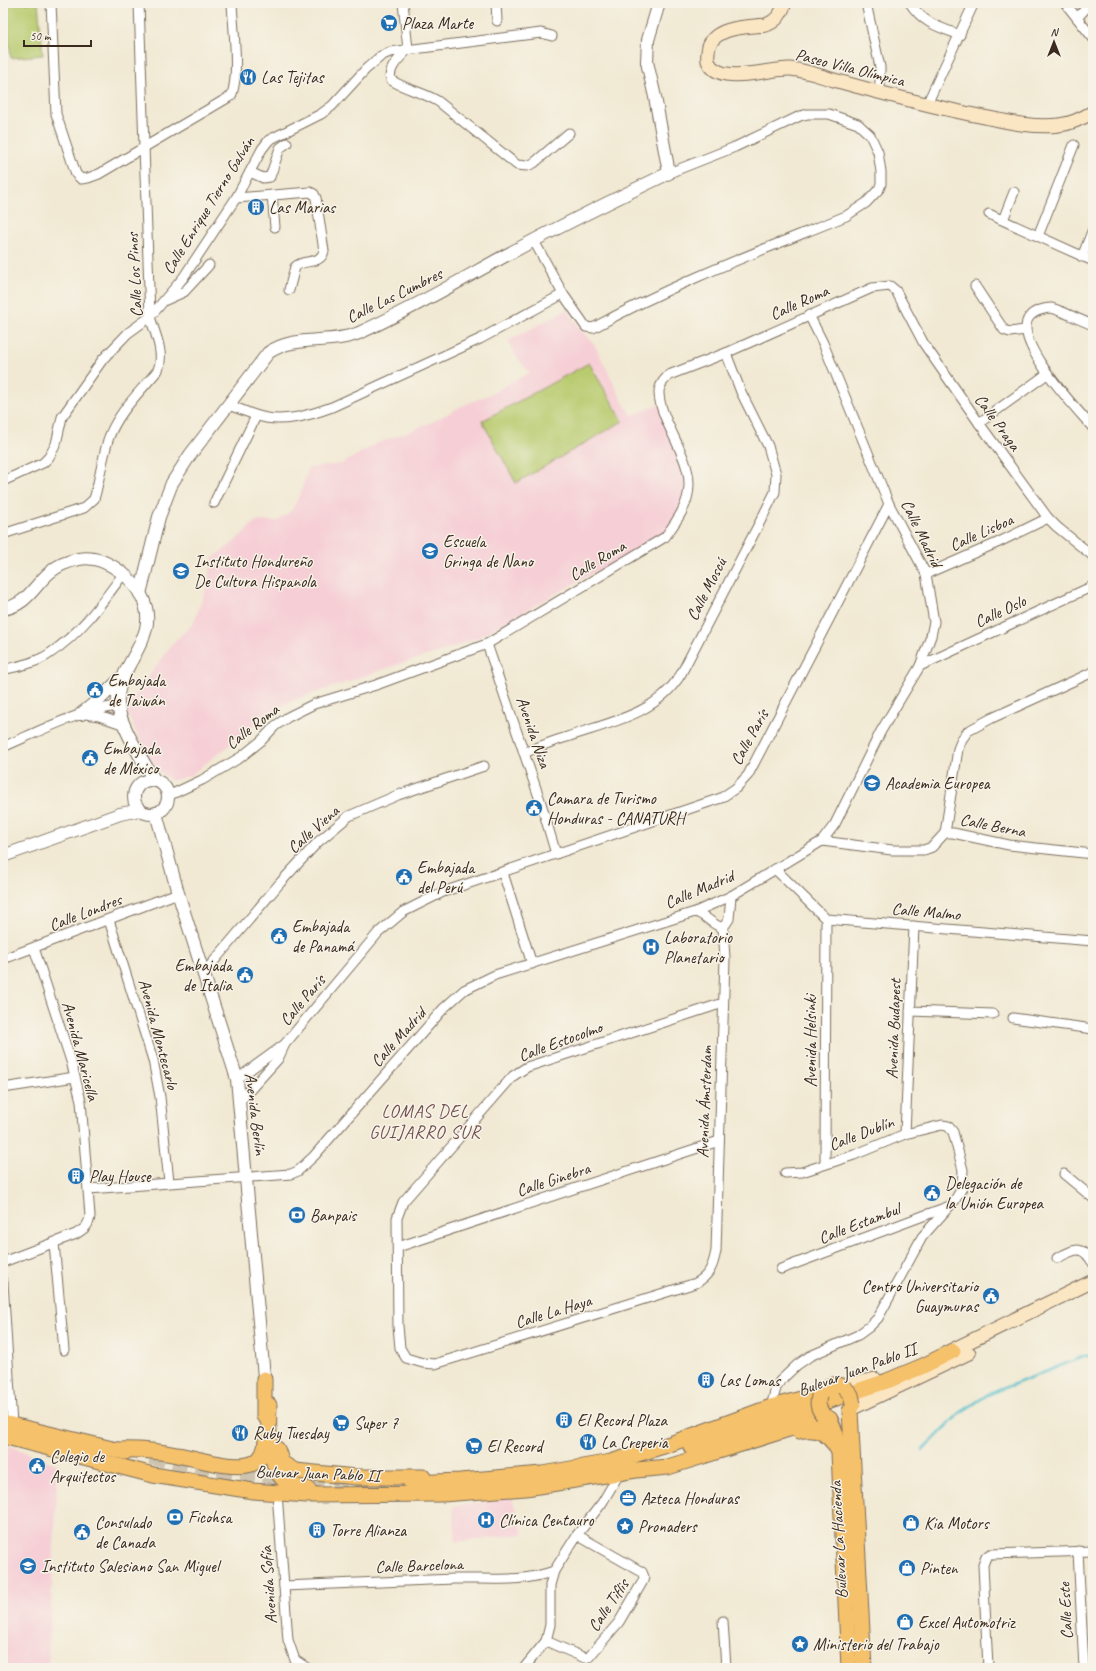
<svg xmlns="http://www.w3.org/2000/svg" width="1096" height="1671" font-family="Caveat,sans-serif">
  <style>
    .built { fill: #f6cfd6 }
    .green { fill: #b8cb6e; stroke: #7a7a46 }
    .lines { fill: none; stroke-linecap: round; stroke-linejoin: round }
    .stream { stroke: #52bfcc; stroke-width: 2.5 }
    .primary-tunnel { stroke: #cdc3af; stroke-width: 15; stroke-dasharray: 15 8; stroke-linecap: butt }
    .minor-casing { stroke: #7b6d5d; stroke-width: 11 }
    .tertiary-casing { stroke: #7b6d5d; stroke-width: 14 }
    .secondary-casing { stroke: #7b6d5d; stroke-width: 15 }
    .primary-casing { stroke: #7b6d5d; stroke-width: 17 }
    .minor { stroke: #fff; stroke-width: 9 }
    .tertiary { stroke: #fff; stroke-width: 12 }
    .secondary { stroke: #fbe6c4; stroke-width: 13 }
    .primary { stroke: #f5c16b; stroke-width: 15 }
    .primary-bridge-casing { stroke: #7b6d5d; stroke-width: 17; stroke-linecap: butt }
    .primary-bridge { stroke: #f5c16b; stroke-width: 15 }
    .labels { text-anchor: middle; stroke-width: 3; stroke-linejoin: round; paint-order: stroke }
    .poi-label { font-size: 17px; fill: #3b2a1e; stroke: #f7f3e8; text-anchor: start }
    .street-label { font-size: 17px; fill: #3b2a1e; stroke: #f7f3e8 }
    .neighbourhood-label { font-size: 18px; letter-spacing: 1px; fill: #724f4f; stroke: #f7f3e8 }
  </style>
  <rect width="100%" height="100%" fill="#f7f3e8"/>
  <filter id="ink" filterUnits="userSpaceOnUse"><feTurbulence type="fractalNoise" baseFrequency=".025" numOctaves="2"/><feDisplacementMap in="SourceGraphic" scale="8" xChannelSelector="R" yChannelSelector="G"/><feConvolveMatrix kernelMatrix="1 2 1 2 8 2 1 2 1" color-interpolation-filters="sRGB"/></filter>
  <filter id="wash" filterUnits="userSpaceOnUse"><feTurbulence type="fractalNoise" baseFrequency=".012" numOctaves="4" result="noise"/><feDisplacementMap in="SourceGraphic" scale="16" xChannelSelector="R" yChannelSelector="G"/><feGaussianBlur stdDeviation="0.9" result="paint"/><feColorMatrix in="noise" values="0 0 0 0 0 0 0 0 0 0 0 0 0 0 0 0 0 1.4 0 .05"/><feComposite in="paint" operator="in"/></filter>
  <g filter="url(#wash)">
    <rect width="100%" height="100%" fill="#f1e9d3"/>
    <g class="built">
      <path d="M568,309L580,329L594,344L624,404L632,415L661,404L684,461L687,500L665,537L593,573L479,637L443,651L399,664L286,703L261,720L191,775L171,781L153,766L136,733L126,708L171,645L193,624L206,589L213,558L232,544L256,521H278L292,510L301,492L308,468L341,464L378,443L400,435L432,422L462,406L493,393L513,381L530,373L515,355L508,341Z"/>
      <path d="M3,1443L58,1465L48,1668H3Z"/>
      <path d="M512,1497L523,1534L456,1542L453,1507Z"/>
    </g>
    <g class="green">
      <path d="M3,3H38L43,55L11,58L5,4Z"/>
      <path d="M589,363L623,421L516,483L482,421Z"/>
    </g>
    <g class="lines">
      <path class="stream" d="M923,1450L960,1413L987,1395L1085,1356H1093"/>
    </g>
  </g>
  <g filter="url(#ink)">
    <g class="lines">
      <path class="primary-tunnel" d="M150,1457L217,1472L294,1481L340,1486L386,1484"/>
      <g class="minor-casing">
        <g id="minor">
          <path d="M51,3L56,114L76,174L81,179L88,178L99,174L231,96C240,77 233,26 232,3"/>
          <path d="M403,3L408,49C401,57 387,68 391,80C406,90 424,92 439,102L517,165L527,166L534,163L569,133"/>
          <path d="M496,3L497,21"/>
          <path d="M866,3L880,67V93"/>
          <path d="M910,3C923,23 938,27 960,35"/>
          <path d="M1065,3L1093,38"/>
          <path d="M1077,18L1091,3"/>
          <path d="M927,104L974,3"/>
          <path d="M250,172L263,178L270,177L280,148L287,143"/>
          <path d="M272,195L275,227"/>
          <path d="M236,198L310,192L314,194L316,198L324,251C320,266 304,258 295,267L289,290"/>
          <path d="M989,214L1093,261"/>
          <path d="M1003,220L1014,192"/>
          <path d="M1038,236L1074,145"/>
          <path d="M534,241L563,294L586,327L593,328C674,283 760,251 846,216L866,203L879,189L881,184V172L878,152L870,135L858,124L829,114H808L800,116L735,147L669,173"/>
          <path d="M1082,257L1093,229"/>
          <path d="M975,286L1004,330L1010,332L1025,330"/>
          <path d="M166,300L184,292L209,265"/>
          <path d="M1093,325C1084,322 1058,309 1051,308C1045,308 1035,311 1031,315C1007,337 1078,410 1093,428"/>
          <path d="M229,405C237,408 246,412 255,415C280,424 308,416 332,407L480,339L563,294"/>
          <path d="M979,423L1047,374"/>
          <path d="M3,481L43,463L49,457L56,444L62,417L103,359L128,333L150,317L183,278L236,198L262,149L269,140L321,114L332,106L366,69L381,56L390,52L541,33L552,36"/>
          <path d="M214,503L256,416"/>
          <path d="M3,534L84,508L94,499L96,492C100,475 103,457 108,440C117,413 140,392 158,370C165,354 155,333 150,317L139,3"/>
          <path d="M926,574L997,543L1048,518"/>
          <path d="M487,644L541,803L556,854"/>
          <path d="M920,666L1093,586"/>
          <path d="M3,670C18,666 36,663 49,654C80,634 102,603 124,573"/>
          <path d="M86,714L99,716L125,725"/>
          <path d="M3,747C40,731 77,711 118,706"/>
          <path d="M524,753C538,747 553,741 567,737C610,722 656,715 681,674L763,516L775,492L776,474L768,446L741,392L726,353"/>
          <path d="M168,796L202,780L241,757L261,741L275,726L288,717L314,704L376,685L487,644L665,537C676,522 689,505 689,485C690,455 658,418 659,391C660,384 664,380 669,375L726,353L872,288L890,286L896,291L924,344L979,423L1048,518L1057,527L1093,556"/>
          <path d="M945,833L958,749L962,739L968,731L992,718L1093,672"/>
          <path d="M822,841L892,850H924L932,847L945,833H953L1009,845L1093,854"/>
          <path d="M775,869L826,919L1093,941"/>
          <path d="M503,873L532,964"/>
          <path d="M695,912C706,915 712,925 723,928"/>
          <path d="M109,920L153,1060L160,1097L169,1182"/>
          <path d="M3,959L178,893"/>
          <path d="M203,974L280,883L318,842L349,816L398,795L484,766"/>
          <path d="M723,1003L527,1067L513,1076L403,1202L397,1218L398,1326L400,1348L406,1358L423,1363L435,1364L696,1283C710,1275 713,1266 716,1251L725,958L723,928L729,919L731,896"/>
          <path d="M910,1011L993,1014"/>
          <path d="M1013,1018L1093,1029"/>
          <path d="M237,1079L284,1045"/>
          <path d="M3,1088L75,1077"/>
          <path d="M240,1101L278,1059L285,1044L378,933L403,912L443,892L721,798L736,788L748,775L889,504"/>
          <path d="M905,1134L914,926"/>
          <path d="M825,1164L826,919"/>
          <path d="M1064,1174L1093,1198"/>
          <path d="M89,1189L291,1174L298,1171L314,1156L444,1008L464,990L495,975L695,912L731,896L822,841L835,824L881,731L920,666L931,636L934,622L926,574L889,504L823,343L809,315"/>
          <path d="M54,1243L64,1350"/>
          <path d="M398,1247L719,1141"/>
          <path d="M1057,1258C1076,1249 1081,1244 1093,1263"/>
          <path d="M3,1262L76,1234C84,1229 89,1226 90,1216L81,1101L71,1061L34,948"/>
          <path d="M781,1269L947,1207"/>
          <path d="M3,1282L12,1425"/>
          <path d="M771,1407L776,1388L780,1381L797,1365L810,1356L858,1335L869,1327L878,1318L922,1237L955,1200L962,1188L963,1170L953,1132L948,1126L942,1125L905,1134L854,1155L802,1172L785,1173"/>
          <path d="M277,1493L288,1640L295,1660L307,1668"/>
          <path d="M1078,1551L1084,1668"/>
          <path d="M284,1586C341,1584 398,1581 454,1579C488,1578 522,1583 554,1571"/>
          <path d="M723,1621L726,1668"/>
          <path d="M546,1641L585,1658L589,1657L619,1622L643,1581L644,1577L642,1572L577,1535"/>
          <path d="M524,1668L546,1641L550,1625V1585L554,1571L577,1535L602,1503L619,1474"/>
          <path d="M988,1668L983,1565L986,1557L990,1554L1093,1551"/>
        </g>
      </g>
      <g class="tertiary-casing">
        <g id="tertiary">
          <path d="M140,594L159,517L172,483L190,455L268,353C294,334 330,345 359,333C408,311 454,284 501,258C556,228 613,200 669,173L655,97L647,62L648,40L659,3"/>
          <path d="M3,609C27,605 33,587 49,573C58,565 68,561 79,559C94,556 109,563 121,572C130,578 137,588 142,597C163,639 114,665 118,705C119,723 145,765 155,781"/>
          <path d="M81,714L101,698L121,678"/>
          <circle cx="151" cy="797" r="17"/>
          <path d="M156,813L178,893L237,1079L265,1388"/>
          <path d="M3,856L120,814L140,810"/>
        </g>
      </g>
      <g class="secondary-casing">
        <g id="secondary">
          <path d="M785,3C781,14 777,21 766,25C749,27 716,26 709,46C708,51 707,55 708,61C718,87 769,68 790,69C805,70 820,76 834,80C884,94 934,107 984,117C1008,122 1035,128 1059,125C1071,124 1083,118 1093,112"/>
          <path d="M944,1354L1093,1281"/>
          <path d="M841,1386L875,1379"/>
          <path d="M851,1409L969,1353"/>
        </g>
      </g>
      <g class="primary-casing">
        <g id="primary">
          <path d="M264,1379V1416"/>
          <path d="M819,1396C824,1386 834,1382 844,1387"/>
          <path d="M269,1405C268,1425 268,1468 285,1481C291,1486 301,1488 308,1489"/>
          <path d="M850,1411L864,1668"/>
          <path d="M830,1419L836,1434L839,1452L849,1668"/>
          <path d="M3,1423L125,1452"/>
          <path d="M799,1431C818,1427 828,1433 838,1450"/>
          <path d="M3,1436L153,1475L253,1491L307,1495L442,1494L526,1488L636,1470L668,1467L827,1417"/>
          <path d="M691,1447L887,1381L923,1366L953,1351"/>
          <path d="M277,1449L282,1463L295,1471L356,1477H423"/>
          <path d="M116,1450C137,1449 157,1451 177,1455C196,1458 229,1469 247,1465C261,1463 266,1451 266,1438"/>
          <path d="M411,1483L460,1481L542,1474L611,1462L670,1444L771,1407L820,1394"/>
        </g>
      </g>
      <use href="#minor" class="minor"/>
      <use href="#tertiary" class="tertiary"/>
      <use href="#secondary" class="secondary"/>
      <use href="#primary" class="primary"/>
      <g class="primary-bridge-casing">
        <g id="primary-bridge">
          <path d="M844,1387L851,1395L853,1404"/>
          <path d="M819,1396C817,1404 818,1408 823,1415"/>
        </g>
      </g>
      <use href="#primary-bridge" class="primary-bridge"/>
    </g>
  </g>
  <defs>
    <g id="supermarket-disc" transform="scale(0.9)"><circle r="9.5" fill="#1f6fb2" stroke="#f7f3e8"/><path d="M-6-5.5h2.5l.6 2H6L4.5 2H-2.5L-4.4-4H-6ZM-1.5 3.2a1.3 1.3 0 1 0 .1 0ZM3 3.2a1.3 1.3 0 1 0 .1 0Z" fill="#fff"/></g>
    <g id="restaurant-disc" transform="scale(0.9)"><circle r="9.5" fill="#1f6fb2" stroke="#f7f3e8"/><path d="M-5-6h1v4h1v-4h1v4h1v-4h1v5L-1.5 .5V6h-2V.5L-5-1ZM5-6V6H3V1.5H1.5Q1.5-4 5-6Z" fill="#fff"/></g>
    <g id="building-disc" transform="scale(0.9)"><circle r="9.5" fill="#1f6fb2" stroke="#f7f3e8"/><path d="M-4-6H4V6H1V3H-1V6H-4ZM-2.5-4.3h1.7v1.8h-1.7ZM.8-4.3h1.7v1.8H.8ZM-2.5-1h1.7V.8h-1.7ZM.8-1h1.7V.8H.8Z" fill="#fff"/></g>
    <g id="school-disc" transform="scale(0.9)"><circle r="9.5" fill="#1f6fb2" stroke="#f7f3e8"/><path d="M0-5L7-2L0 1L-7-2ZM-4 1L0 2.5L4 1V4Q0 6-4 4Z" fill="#fff"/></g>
    <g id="civic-disc" transform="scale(0.9)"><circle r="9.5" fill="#1f6fb2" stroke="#f7f3e8"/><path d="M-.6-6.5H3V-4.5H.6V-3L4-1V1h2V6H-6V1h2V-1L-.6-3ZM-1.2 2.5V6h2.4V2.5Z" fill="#fff"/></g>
    <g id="hospital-disc" transform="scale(0.9)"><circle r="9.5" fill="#1f6fb2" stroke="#f7f3e8"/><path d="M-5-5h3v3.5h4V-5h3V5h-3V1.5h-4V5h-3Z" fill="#fff"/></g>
    <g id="bank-disc" transform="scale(0.9)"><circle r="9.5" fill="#1f6fb2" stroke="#f7f3e8"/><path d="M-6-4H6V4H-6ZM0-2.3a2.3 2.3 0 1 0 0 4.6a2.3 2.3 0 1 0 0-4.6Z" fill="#fff"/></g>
    <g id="office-disc" transform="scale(0.9)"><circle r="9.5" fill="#1f6fb2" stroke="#f7f3e8"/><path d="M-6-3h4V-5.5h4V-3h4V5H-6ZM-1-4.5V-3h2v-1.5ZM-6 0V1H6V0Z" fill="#fff"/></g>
    <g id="shop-disc" transform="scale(0.9)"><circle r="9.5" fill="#1f6fb2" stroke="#f7f3e8"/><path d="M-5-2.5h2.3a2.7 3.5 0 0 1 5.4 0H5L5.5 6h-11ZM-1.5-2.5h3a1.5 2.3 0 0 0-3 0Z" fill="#fff"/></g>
    <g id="sight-disc" transform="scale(0.9)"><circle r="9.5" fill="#1f6fb2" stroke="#f7f3e8"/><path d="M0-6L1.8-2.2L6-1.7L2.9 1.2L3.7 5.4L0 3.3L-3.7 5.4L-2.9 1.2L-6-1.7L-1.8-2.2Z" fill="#fff"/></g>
  </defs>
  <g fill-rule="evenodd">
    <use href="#supermarket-disc" x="389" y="23"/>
    <use href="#restaurant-disc" x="248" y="77"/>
    <use href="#building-disc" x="256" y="207"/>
    <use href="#school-disc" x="430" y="551"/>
    <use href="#school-disc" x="181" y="571"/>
    <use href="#civic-disc" x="95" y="690"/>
    <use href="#civic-disc" x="90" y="758"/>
    <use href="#school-disc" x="872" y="783"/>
    <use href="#civic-disc" x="534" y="808"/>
    <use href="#civic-disc" x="404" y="877"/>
    <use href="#civic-disc" x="279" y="936"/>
    <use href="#hospital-disc" x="651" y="947"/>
    <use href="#civic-disc" x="245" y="975"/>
    <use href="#building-disc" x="76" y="1176"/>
    <use href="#civic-disc" x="932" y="1193"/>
    <use href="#bank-disc" x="297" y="1215"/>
    <use href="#civic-disc" x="991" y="1296"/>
    <use href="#building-disc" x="706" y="1380"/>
    <use href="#building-disc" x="564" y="1420"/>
    <use href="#supermarket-disc" x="341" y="1423"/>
    <use href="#restaurant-disc" x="240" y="1433"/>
    <use href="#restaurant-disc" x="588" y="1442"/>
    <use href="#supermarket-disc" x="474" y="1446"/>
    <use href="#civic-disc" x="37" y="1466"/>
    <use href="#office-disc" x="628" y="1498"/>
    <use href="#bank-disc" x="175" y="1517"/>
    <use href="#hospital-disc" x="486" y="1520"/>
    <use href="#shop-disc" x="911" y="1523"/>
    <use href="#sight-disc" x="625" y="1526"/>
    <use href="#building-disc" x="317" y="1530"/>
    <use href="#civic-disc" x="82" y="1532"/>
    <use href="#school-disc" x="28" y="1566"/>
    <use href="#shop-disc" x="907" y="1568"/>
    <use href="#shop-disc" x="905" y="1622"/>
    <use href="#sight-disc" x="800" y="1644"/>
  </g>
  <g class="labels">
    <g class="poi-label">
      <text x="402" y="29">Plaza Marte</text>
      <text x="261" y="83">Las Tejitas</text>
      <text x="269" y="213">Las Marias</text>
      <text x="443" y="547">Escuela<tspan x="443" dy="20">Gringa de Nano</tspan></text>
      <text x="194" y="567">Instituto Hondureño<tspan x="194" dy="20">De Cultura Hispanola</tspan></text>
      <text x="108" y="686">Embajada<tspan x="108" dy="20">de Taiwán</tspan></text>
      <text x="103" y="754">Embajada<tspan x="103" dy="20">de México</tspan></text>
      <text x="885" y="789">Academia Europea</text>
      <text x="547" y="804">Camara de Turismo<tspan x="547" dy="20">Honduras - CANATURH</tspan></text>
      <text x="417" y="873">Embajada<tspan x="417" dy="20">del Perú</tspan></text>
      <text x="292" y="932">Embajada<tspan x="292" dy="20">de Panamá</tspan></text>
      <text x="664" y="943">Laboratorio<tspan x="664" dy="20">Planetario</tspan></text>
      <text x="232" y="971" text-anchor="end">Embajada<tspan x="232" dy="20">de Italia</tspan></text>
      <text x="89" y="1182">Play House</text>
      <text x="945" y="1189">Delegación de<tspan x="945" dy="20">la Unión Europea</tspan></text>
      <text x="310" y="1221">Banpais</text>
      <text x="978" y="1292" text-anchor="end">Centro Universitario<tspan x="978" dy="20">Guaymuras</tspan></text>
      <text x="719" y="1386">Las Lomas</text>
      <text x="577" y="1426">El Record Plaza</text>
      <text x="354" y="1429">Super 7</text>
      <text x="253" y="1439">Ruby Tuesday</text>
      <text x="601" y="1448">La Creperia</text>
      <text x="487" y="1452">El Record</text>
      <text x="50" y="1462">Colegio de<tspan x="50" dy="20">Arquitectos</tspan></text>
      <text x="641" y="1504">Azteca Honduras</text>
      <text x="188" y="1523">Ficohsa</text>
      <text x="499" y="1526">Clínica Centauro</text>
      <text x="95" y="1528">Consulado<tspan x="95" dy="20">de Canada</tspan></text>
      <text x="924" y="1529">Kia Motors</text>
      <text x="638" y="1532">Pronaders</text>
      <text x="330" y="1536">Torre Alianza</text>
      <text x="41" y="1572">Instituto Salesiano San Miguel</text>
      <text x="920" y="1574">Pinten</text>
      <text x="918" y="1628">Excel Automotriz</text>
      <text x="813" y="1650">Ministerio del Trabajo</text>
    </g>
    <g class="street-label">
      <text transform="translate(850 67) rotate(14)" y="6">Paseo Villa Olímpica</text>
      <text transform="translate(208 205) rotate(-58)" y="6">Calle Enrique Tierno Galván</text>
      <text transform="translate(134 275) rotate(-93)" y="6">Calle Los Pinos</text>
      <text transform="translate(394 295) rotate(-26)" y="6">Calle Las Cumbres</text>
      <text transform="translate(799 302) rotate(-24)" y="6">Calle Roma</text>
      <text transform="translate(998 422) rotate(54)" y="6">Calle Praga</text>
      <text transform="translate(981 532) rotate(-24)" y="6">Calle Lisboa</text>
      <text transform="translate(922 533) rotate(64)" y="6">Calle Madrid</text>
      <text transform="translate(597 560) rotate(-31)" y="6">Calle Roma</text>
      <text transform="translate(706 589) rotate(-63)" y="6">Calle Moscú</text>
      <text transform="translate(1000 611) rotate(-25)" y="6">Calle Oslo</text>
      <text transform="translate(252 726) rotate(-38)" y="6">Calle Roma</text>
      <text transform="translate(534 732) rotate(71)" y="6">Avenida Niza</text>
      <text transform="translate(749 737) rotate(-61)" y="6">Calle París</text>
      <text transform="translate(993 825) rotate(11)" y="6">Calle Berna</text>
      <text transform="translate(313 829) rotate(-42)" y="6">Calle Viena</text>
      <text transform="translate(699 889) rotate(-23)" y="6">Calle Madrid</text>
      <text transform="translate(926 911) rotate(5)" y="6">Calle Malmo</text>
      <text transform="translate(85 912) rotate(-21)" y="6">Calle Londres</text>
      <text transform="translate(302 1000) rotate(-50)" y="6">Calle París</text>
      <text transform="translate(893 1029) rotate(-88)" y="6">Avenida Budapest</text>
      <text transform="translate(159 1034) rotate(75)" y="6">Avenida Montecarlo</text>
      <text transform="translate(398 1037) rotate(-48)" y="6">Calle Madrid</text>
      <text transform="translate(560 1041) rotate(-20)" y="6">Calle Estocolmo</text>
      <text transform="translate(810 1041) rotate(-90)" y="6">Avenida Helsinki</text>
      <text transform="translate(81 1051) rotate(75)" y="6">Avenida Maricella</text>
      <text transform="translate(704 1102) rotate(-88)" y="6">Avenida Ámsterdam</text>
      <text transform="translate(256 1114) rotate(83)" y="6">Avenida Berlín</text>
      <text transform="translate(861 1133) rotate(-21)" y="6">Calle Dublín</text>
      <text transform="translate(553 1179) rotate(-18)" y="6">Calle Ginebra</text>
      <text transform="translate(859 1223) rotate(-21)" y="6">Calle Estambul</text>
      <text transform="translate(553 1311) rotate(-17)" y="6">Calle La Haya</text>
      <text transform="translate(857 1369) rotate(-20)" y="6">Bulevar Juan Pablo II</text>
      <text transform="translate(318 1473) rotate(2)" y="6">Bulevar Juan Pablo II</text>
      <text transform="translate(838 1540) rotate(-93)" y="6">Bulevar La Hacienda</text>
      <text transform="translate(419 1565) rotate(-2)" y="6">Calle Barcelona</text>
      <text transform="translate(268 1585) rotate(-94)" y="6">Avenida Sofía</text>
      <text transform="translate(608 1605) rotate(-56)" y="6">Calle Tiflis</text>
      <text transform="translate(1065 1611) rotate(-93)" y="6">Calle Este</text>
    </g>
    <g class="neighbourhood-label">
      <text x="425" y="1117">LOMAS DEL<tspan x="425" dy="21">GUIJARRO SUR</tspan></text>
    </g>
  </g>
  <rect width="1096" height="1671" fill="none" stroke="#f7f3e8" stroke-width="16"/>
  <g transform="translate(1054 42)" stroke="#f7f3e8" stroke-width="3" paint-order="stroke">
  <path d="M0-3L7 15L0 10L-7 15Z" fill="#3b2a1e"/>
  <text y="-6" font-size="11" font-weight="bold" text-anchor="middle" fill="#3b2a1e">N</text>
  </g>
  <path d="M24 40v6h67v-6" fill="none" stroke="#3b2a1e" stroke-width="2"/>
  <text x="30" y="40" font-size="12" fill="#3b2a1e" stroke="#f7f3e8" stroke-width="3" paint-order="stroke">50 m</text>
</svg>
